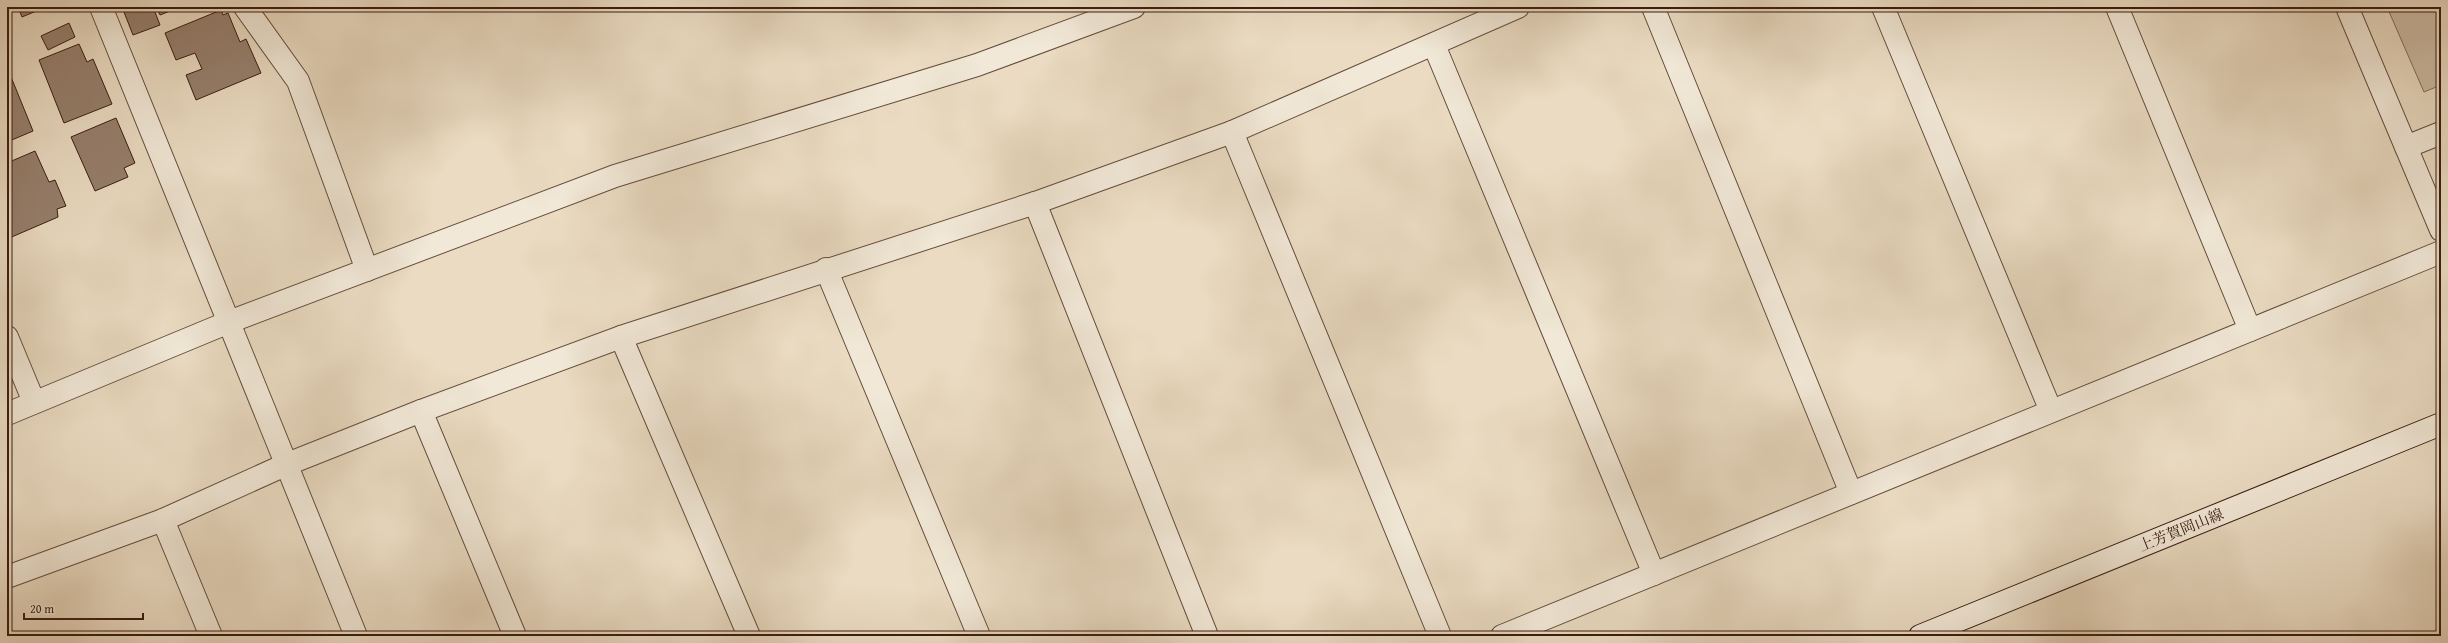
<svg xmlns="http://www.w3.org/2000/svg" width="2448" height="643" font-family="'Gentium Book Plus','Noto Serif JP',serif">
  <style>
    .green { fill: #ccbba4; stroke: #836c5a }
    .building { fill: #967f6d; stroke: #3a1c10 }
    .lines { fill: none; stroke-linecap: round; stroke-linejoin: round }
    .minor-casing { stroke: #664c3c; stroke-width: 24 }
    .secondary-casing { stroke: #3a1c10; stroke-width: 24 }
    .minor { stroke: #f1e8d7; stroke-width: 22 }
    .secondary { stroke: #f1e8d7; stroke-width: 22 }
    .labels { text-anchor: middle; stroke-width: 3; stroke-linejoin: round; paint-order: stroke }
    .street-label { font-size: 15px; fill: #3a1c10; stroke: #f1e8d7 }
  </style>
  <rect width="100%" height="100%" fill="#eadbc2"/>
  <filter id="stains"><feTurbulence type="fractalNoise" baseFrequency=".005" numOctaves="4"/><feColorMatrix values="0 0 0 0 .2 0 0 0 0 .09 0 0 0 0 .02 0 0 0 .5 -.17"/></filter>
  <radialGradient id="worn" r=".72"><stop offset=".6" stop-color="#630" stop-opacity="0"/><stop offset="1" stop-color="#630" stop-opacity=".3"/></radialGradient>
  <path class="green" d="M2387,7H2441V85L2424,92Z"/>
  <g class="building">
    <path d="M18,7H46L22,17Z"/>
    <path d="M122,7H153L160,25L133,35Z"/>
    <path d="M156,7H180L160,15Z"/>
    <path d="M221,10L223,15L228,13L240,42L246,39L261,73L196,100L186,75L202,69L195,53L176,60L165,33Z"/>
    <path d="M69,23L75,37L48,50L41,36Z"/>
    <path d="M79,44L87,62L93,59L112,104L64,123L39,60Z"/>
    <path d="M7,67L33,131L7,142Z"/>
    <path d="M116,118L135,163L124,168L128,177L95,191L71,137Z"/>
    <path d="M35,151L49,182L55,180L66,206L57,209L58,217L7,239V163Z"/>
  </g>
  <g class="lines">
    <g class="minor-casing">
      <g id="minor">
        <path d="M101,7L356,636"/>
        <path d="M245,7L298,81L367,270"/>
        <path d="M1653,7L1851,493"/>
        <path d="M1883,7L2051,411"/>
        <path d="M2117,7L2250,330"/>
        <path d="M2347,7L2441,230"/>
        <path d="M1434,45L1654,574"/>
        <path d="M1232,132L1440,636"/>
        <path d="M2406,147L2441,133"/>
        <path d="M1035,203L1207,636"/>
        <path d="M826,269L979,636"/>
        <path d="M7,337L34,402"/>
        <path d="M621,337L749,636"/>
        <path d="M421,411L515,636"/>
        <path d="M7,414L229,322L615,176L977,65L1134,7"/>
        <path d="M163,520L211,636"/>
        <path d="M7,577L163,520L285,465L421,411L621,337L1035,203L1232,132L1518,7"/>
        <path d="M1502,636L2441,252"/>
      </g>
    </g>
    <g class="secondary-casing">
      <path id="secondary" d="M1920,636L2441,424"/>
    </g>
    <use href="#minor" class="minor"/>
    <use href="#secondary" class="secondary"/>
  </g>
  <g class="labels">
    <g class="street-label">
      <text transform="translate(2181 530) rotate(-22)" y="5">上芳賀岡山線</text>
    </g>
  </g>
  <rect width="2448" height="643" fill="none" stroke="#eadbc2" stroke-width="24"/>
  <rect x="8" y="8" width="2432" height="627" fill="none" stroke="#3a1c10" stroke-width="2"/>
  <rect x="12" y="12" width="2424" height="619" fill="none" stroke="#3a1c10"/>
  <path d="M24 613v6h119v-6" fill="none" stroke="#3a1c10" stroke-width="2"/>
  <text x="30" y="613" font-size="12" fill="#3a1c10" stroke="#f1e8d7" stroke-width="3" paint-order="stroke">20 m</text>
  <rect width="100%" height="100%" filter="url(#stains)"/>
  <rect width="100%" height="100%" fill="url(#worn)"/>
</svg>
